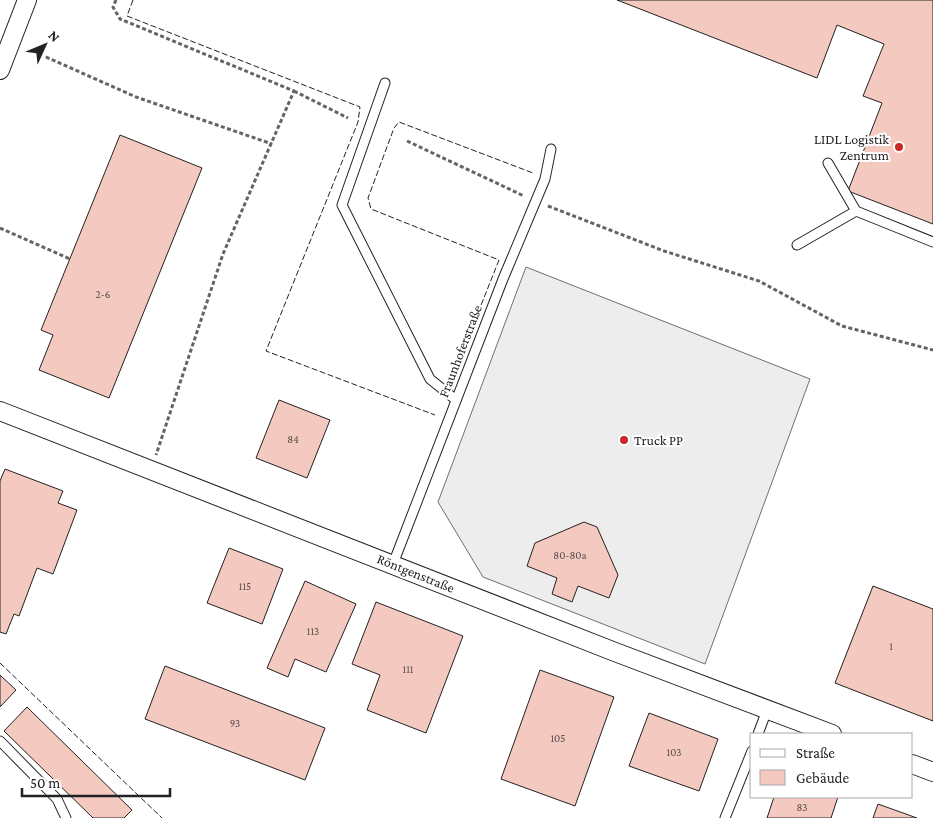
<svg xmlns="http://www.w3.org/2000/svg" width="933" height="818" font-family="'Crimson Pro',serif">
  <style>
    .parking { fill: #ededed; stroke: #6f6f6f }
    .building { fill: #f3c9c0; stroke: #222 }
    .lines { fill: none; stroke-linecap: round; stroke-linejoin: round }
    .lane-casing { stroke: #222; stroke-width: 11 }
    .street-casing { stroke: #222; stroke-width: 20 }
    .path { stroke: #646464; stroke-width: 3; stroke-dasharray: 4 2.5; stroke-linecap: butt }
    .lane { stroke: #fff; stroke-width: 9 }
    .street { stroke: #fff; stroke-width: 18 }
    .fence { stroke: #222; stroke-width: 1; stroke-dasharray: 6 2.5; stroke-linecap: butt }
    .poi-dot { fill: #c62828; stroke: #fff; stroke-width: 2 }
    .labels { text-anchor: middle; stroke-width: 4; stroke-linejoin: round; paint-order: stroke }
    .number-label { font-size: 11px; fill: #564c4a }
    .poi-label { font-size: 14px; fill: #222; stroke: #fff; text-anchor: end }
    .street-label { font-size: 14px; fill: #222; stroke: #fff }
  </style>
  <rect width="100%" height="100%" fill="#fff"/>
  <path class="parking" d="M526,267L810,379L705,664L483,577L438,502Z"/>
  <g class="building">
    <path d="M617,0H933V224L848,191L882,103L863,96L884,44L837,25L817,78Z"/>
    <path d="M120,135L202,168L109,398L39,370L53,335L41,330Z"/>
    <path d="M279,400L330,420L307,478L256,458Z"/>
    <path d="M5,469L63,491L58,503L77,510L53,574L37,568L19,616L14,614L6,634L0,632V481Z"/>
    <path d="M584,522L597,527L618,575L609,598L578,586L572,602L552,594L557,578L527,566L535,543Z"/>
    <path d="M229,548L283,569L262,624L207,603Z"/>
    <path d="M305,581L356,604L326,672L295,659L288,677L267,668Z"/>
    <path d="M873,586L933,609V721L835,683Z"/>
    <path d="M376,602L463,636L426,733L367,710L380,675L352,664Z"/>
    <path d="M165,666L325,728L305,780L145,719Z"/>
    <path d="M540,670L614,697L575,806L501,779Z"/>
    <path d="M0,675L16,690L0,707Z"/>
    <path d="M27,707L132,810L124,818H93L4,731Z"/>
    <path d="M649,713L718,739L699,791L629,766Z"/>
    <path d="M774,797H838L831,818H767Z"/>
    <path d="M878,804L917,818H873Z"/>
  </g>
  <g class="lines">
    <g class="lane-casing">
      <g id="lane">
        <path d="M385,83L342,205L430,379L456,400"/>
        <path d="M828,163L856,211L933,242"/>
        <path d="M797,245L856,211"/>
        <path d="M393,564L503,279L545,179L551,149"/>
        <path d="M758,734L767,710"/>
        <path d="M0,741L57,799L66,818"/>
        <path d="M725,818L752,751"/>
      </g>
    </g>
    <g class="street-casing">
      <g id="street">
        <path d="M0,70L27,0"/>
        <path d="M0,411L615,652L832,734"/>
        <path d="M912,764L933,772"/>
      </g>
    </g>
    <g class="path">
      <path d="M116,0L113,7L120,19L294,91L223,254L156,455"/>
      <path d="M28,49L136,97L272,144"/>
      <path d="M294,91L348,118"/>
      <path d="M407,141L524,196"/>
      <path d="M548,206L664,251L759,281L842,326L933,350"/>
      <path d="M0,228L70,259"/>
    </g>
    <use href="#lane" class="lane"/>
    <use href="#street" class="street"/>
    <g class="fence">
      <path d="M133,0L127,16L360,107L358,122L266,351L435,415"/>
      <path d="M456,368L499,260L371,209L368,198L394,128L399,122L533,173"/>
      <path d="M0,663L162,818"/>
    </g>
  </g>
  <g class="poi-dot">
    <circle cx="899" cy="147" r="5"/>
    <circle cx="624" cy="440" r="5"/>
  </g>
  <g class="labels">
    <g class="number-label">
      <text x="103" y="298">2-6</text>
      <text x="293" y="443">84</text>
      <text x="570" y="559">80-80a</text>
      <text x="245" y="590">115</text>
      <text x="313" y="635">113</text>
      <text x="891" y="650">1</text>
      <text x="408" y="673">111</text>
      <text x="235" y="727">93</text>
      <text x="558" y="742">105</text>
      <text x="674" y="756">103</text>
      <text x="802" y="811">83</text>
    </g>
    <g class="poi-label">
      <text x="889" y="144">LIDL Logistik<tspan x="889" dy="16">Zentrum</tspan></text>
      <text x="634" y="445" text-anchor="start">Truck PP</text>
    </g>
    <g class="street-label">
      <text transform="translate(460 351) rotate(-69)" y="5">Fraunhoferstraße</text>
      <text transform="translate(416 573) rotate(22)" y="5">Röntgenstraße</text>
    </g>
  </g>
  <rect x="750" y="733" width="162" height="65" fill="#ffffff" stroke="#a7a7a7"/>
  <rect x="760" y="749" width="25" height="8" fill="#ffffff" stroke="#a7a7a7"/>
  <text x="796" y="758" font-size="15" fill="#222222">Straße</text>
  <rect x="760" y="770" width="25" height="15" fill="#f3c9c0" stroke="#a7a7a7"/>
  <text x="796" y="783" font-size="15" fill="#222222">Gebäude</text>
  <g transform="translate(45 45) rotate(46)" stroke="#ffffff" stroke-width="4" paint-order="stroke">
  <path d="M0-4L9 19L0 12L-9 19Z" fill="#222222"/>
  <text y="-8" font-size="14" font-weight="bold" text-anchor="middle" fill="#222222">N</text>
  </g>
  <path d="M22 788v8h148v-8" fill="none" stroke="#222222" stroke-width="2.5"/>
  <text x="30" y="788" font-size="15" fill="#222222" stroke="#ffffff" stroke-width="4" paint-order="stroke">50 m</text>
</svg>
